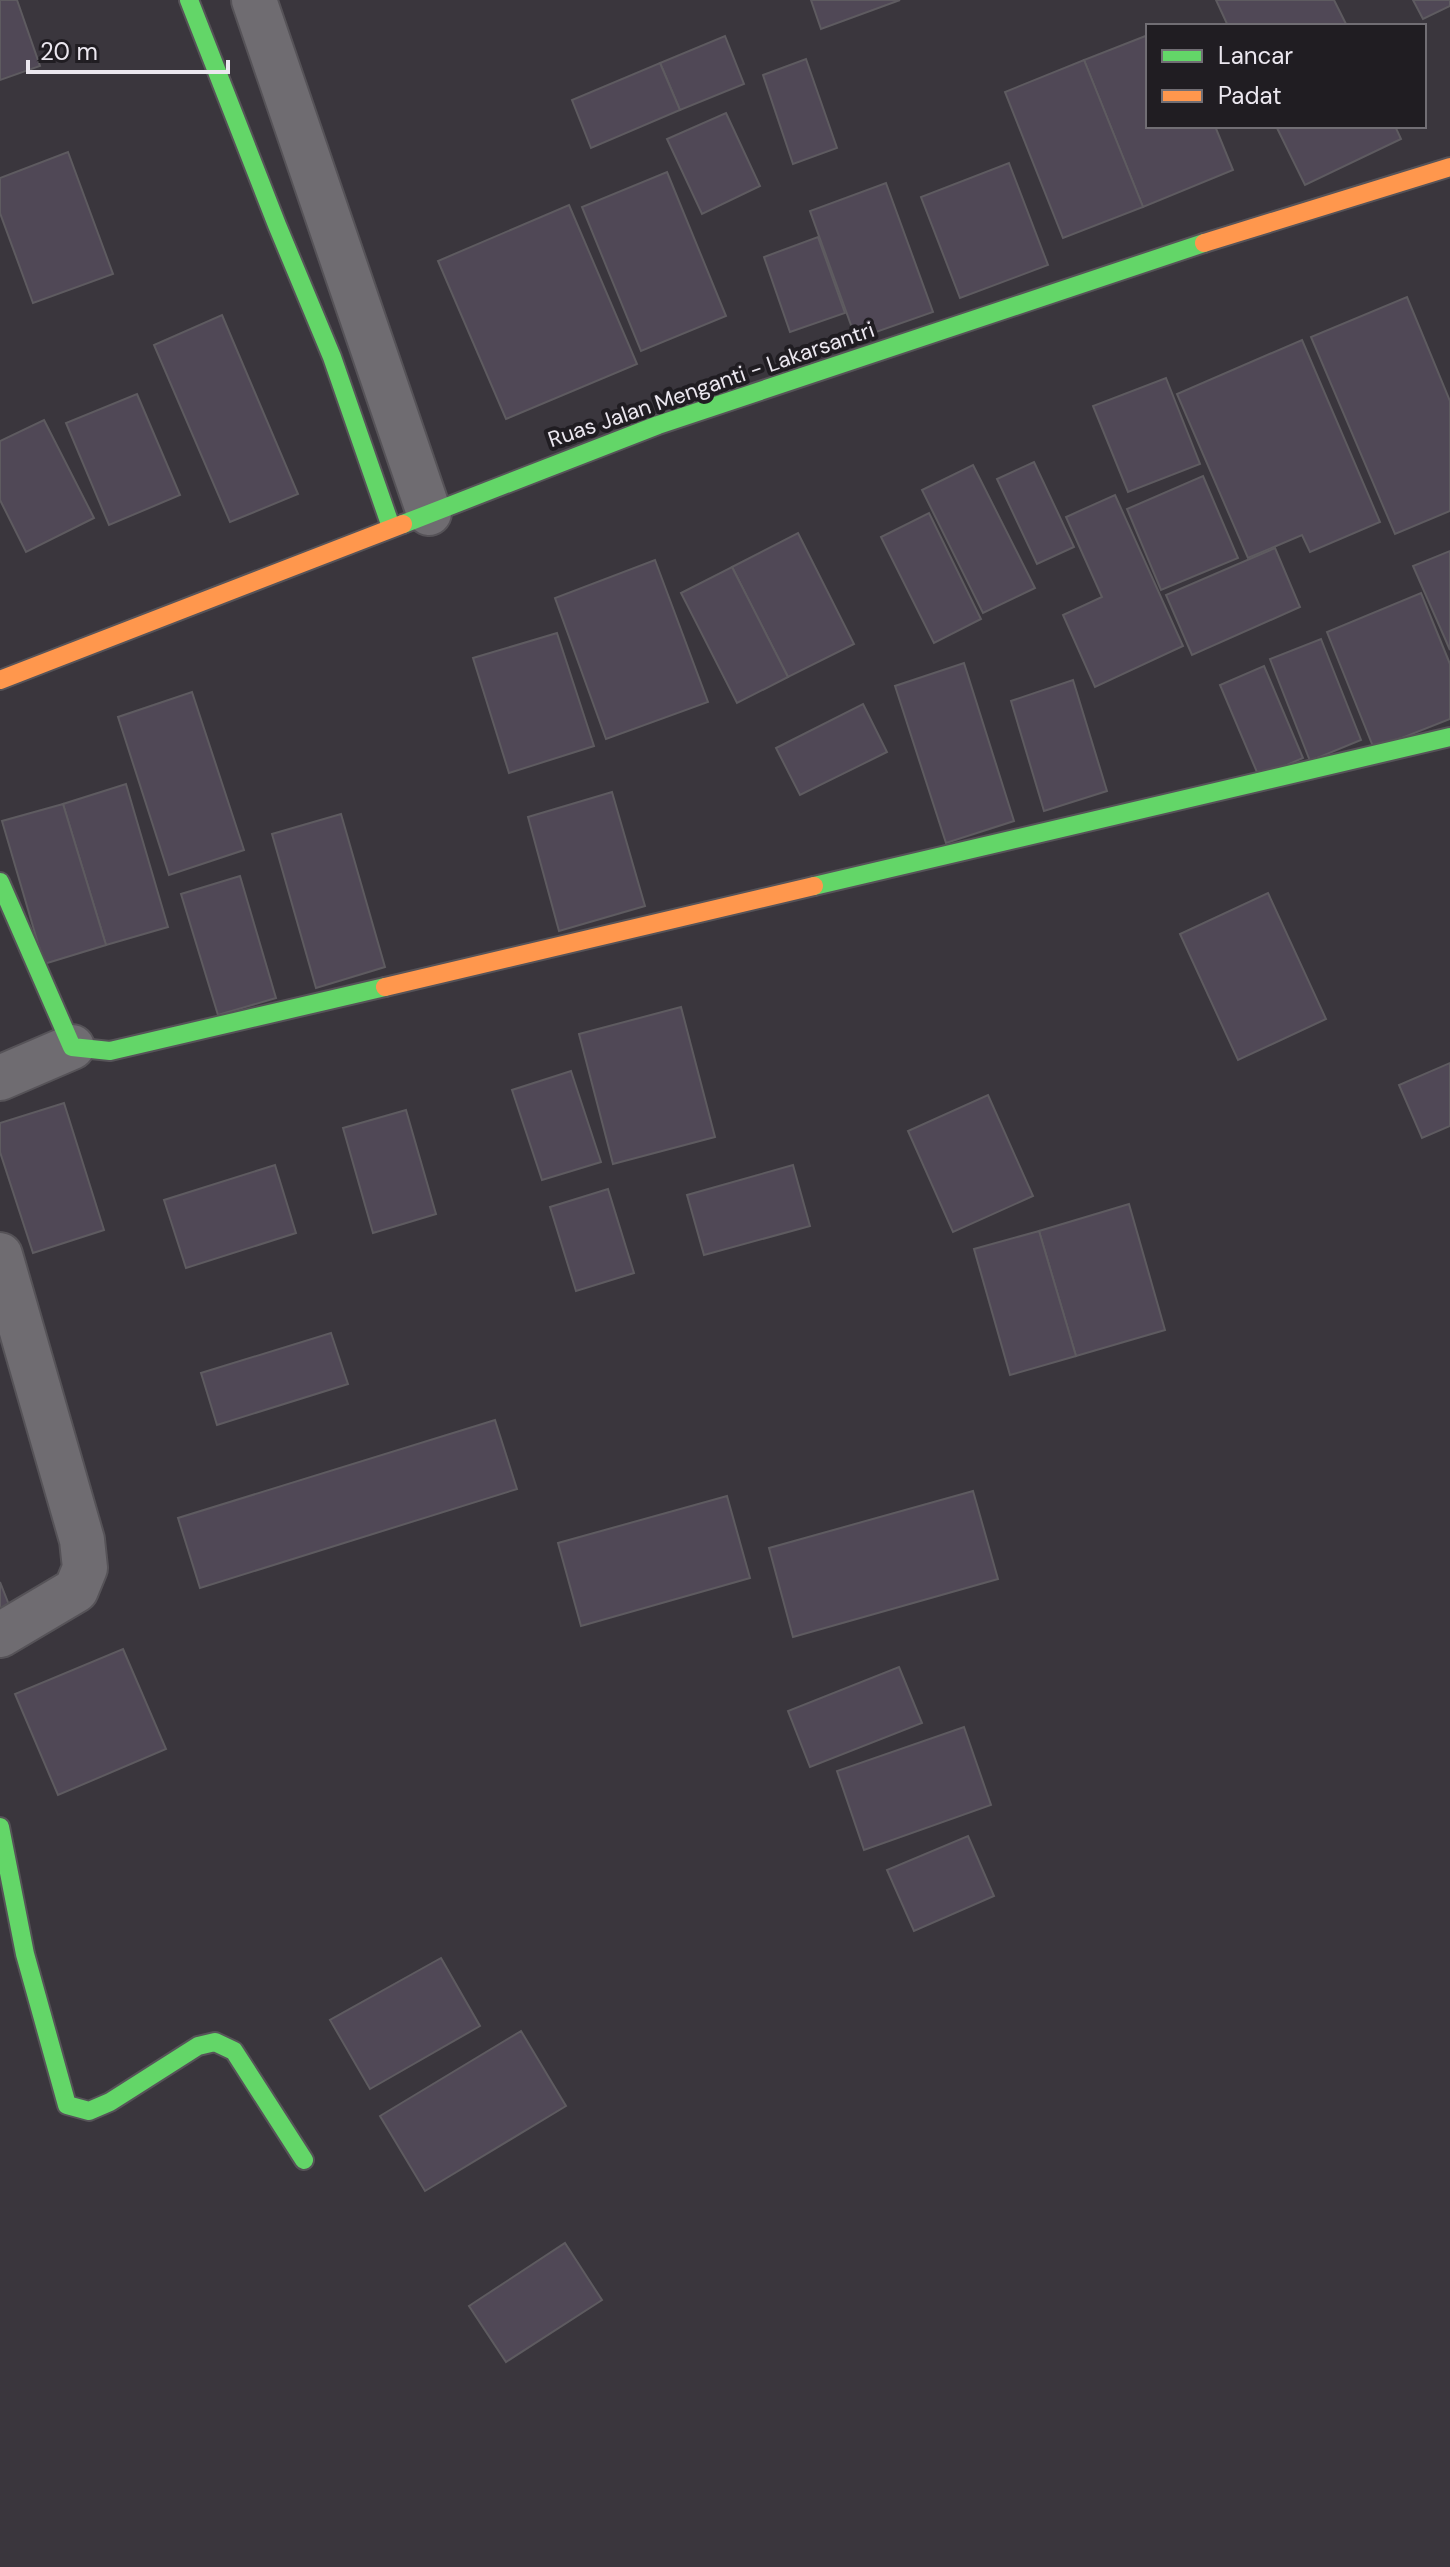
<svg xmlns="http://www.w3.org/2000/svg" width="1450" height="2567" font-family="'DM Sans',sans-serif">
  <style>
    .building { fill: #504856; stroke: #5e5b60; stroke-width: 2 }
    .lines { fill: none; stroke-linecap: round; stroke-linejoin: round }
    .street-casing { stroke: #565358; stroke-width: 48 }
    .fast-casing { stroke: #565358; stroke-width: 22 }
    .slow-casing { stroke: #565358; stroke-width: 22 }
    .street { stroke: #6f6c71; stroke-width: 44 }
    .fast { stroke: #63d668; stroke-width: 18 }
    .slow { stroke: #ff974d; stroke-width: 18 }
    .labels { text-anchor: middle; stroke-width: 8; stroke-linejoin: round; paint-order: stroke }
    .street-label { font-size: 22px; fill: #ebe7ef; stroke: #201d22 }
  </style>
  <rect width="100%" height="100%" fill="#3a363d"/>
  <g class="building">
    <path d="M0,0H17L40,66L0,80Z"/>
    <path d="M811,0H900L821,29Z"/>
    <path d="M1216,0H1334L1347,26H1228Z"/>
    <path d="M1413,0H1450V6L1423,19Z"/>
    <path d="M1148,35V126H1215L1233,170L1143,207L1084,60Z"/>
    <path d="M725,36L744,84L680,110L660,63Z"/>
    <path d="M806,59L837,148L793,164L763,75Z"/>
    <path d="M1084,60L1143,207L1063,238L1005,92Z"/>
    <path d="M660,63L680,110L591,148L572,100Z"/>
    <path d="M726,113L760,186L702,214L667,139Z"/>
    <path d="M1276,126H1395L1401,139L1305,185Z"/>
    <path d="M68,152L113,274L33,303L0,213V178Z"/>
    <path d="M1009,163L1048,265L960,298L921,197Z"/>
    <path d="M667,172L726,316L641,351L582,207Z"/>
    <path d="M886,183L933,312L856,339L810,211Z"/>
    <path d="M569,205L637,364L506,419L438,261Z"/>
    <path d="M818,237L845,313L790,332L764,257Z"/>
    <path d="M1407,297L1450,401V511L1395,534L1311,337Z"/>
    <path d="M222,315L298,494L230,522L154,345Z"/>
    <path d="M1302,340L1380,522L1310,552L1302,535L1248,558L1177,394Z"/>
    <path d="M1166,378L1200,464L1128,492L1093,406Z"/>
    <path d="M137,394L180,495L109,525L66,423Z"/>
    <path d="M44,420L94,518L26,552L0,500V441Z"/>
    <path d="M1034,462L1074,547L1037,564L997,479Z"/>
    <path d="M973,465L1035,588L983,613L922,490Z"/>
    <path d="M1203,476L1238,558L1161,590L1127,509Z"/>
    <path d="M1115,495L1183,646L1095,687L1063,615L1102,597L1066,517Z"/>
    <path d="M929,513L981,619L934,643L881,537Z"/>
    <path d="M798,533L854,644L788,677L732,567Z"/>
    <path d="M1275,548L1300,607L1192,655L1166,595Z"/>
    <path d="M1450,551V650L1413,566Z"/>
    <path d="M655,560L708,702L606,739L555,598Z"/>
    <path d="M732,567L788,677L737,703L681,593Z"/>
    <path d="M1421,593L1450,664V719L1374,749L1327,632Z"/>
    <path d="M557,633L594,746L509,773L473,658Z"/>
    <path d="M1321,639L1361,740L1310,761L1270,659Z"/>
    <path d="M964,663L1014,821L946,843L895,686Z"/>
    <path d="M1264,666L1303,758L1259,777L1220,685Z"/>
    <path d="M1073,680L1107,791L1044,811L1011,701Z"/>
    <path d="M192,692L244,850L169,875L118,717Z"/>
    <path d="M863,704L887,752L800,795L776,748Z"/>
    <path d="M126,784L168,927L106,945L63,804Z"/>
    <path d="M612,792L645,906L559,931L528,817Z"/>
    <path d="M63,804L106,945L44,964L2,821Z"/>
    <path d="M341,814L385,967L316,988L272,834Z"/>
    <path d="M240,876L276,998L218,1015L181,894Z"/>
    <path d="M1268,893L1326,1019L1238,1060L1180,934Z"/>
    <path d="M681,1007L715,1137L613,1164L579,1034Z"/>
    <path d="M1450,1063V1126L1422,1138L1399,1085Z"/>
    <path d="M571,1071L601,1162L542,1180L512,1090Z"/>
    <path d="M988,1095L1033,1196L953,1232L908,1131Z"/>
    <path d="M64,1103L104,1230L33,1253L0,1152V1123Z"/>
    <path d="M406,1110L436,1214L373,1233L343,1128Z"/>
    <path d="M275,1165L296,1233L186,1268L164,1200Z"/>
    <path d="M793,1165L810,1226L704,1255L687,1195Z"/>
    <path d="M608,1189L634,1273L576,1291L550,1207Z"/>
    <path d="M1129,1204L1165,1330L1076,1356L1039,1231Z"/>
    <path d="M1039,1231L1076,1356L1010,1375L974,1249Z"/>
    <path d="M331,1333L348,1384L217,1425L201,1373Z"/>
    <path d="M495,1420L517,1489L200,1588L178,1518Z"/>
    <path d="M973,1491L998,1579L793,1637L769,1548Z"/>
    <path d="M727,1496L750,1578L581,1626L558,1543Z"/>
    <path d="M0,1582L11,1610L0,1615Z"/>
    <path d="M123,1649L166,1749L58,1795L15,1694Z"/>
    <path d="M899,1667L922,1723L810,1767L788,1711Z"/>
    <path d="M964,1727L991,1805L864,1850L837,1771Z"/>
    <path d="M968,1836L994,1896L914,1931L887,1870Z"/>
    <path d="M441,1958L480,2026L370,2089L330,2020Z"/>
    <path d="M521,2031L566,2106L425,2191L380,2116Z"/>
    <path d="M565,2243L602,2300L506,2362L469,2306Z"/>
  </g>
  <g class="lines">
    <g class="street-casing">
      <g id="street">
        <path d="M254,0L429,513"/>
        <path d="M0,1078L72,1047"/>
        <path d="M0,1255L82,1540L85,1568L76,1590L0,1635"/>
      </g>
    </g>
    <g class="fast-casing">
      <g id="fast">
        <path d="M189,0L277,225L332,357L391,527"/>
        <path d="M403,524L658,425L1204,243"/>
        <path d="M0,882L72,1047L110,1051L385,987"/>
        <path d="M814,886L1450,737"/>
        <path d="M0,1827L25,1954L67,2105L89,2111L110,2102L198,2046L215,2042L234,2051L304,2160"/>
      </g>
    </g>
    <g class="slow-casing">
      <g id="slow">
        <path d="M1204,243L1450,167"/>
        <path d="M0,680L403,524"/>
        <path d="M385,987L814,886"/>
      </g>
    </g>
    <use href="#street" class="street"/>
    <use href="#fast" class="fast"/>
    <use href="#slow" class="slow"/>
  </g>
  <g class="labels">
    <g class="street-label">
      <text transform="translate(711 384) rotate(-19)" y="8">Ruas Jalan Menganti - Lakarsantri</text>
    </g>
  </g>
  <rect x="1146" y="24" width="280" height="104" fill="#201d22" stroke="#716e74" stroke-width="2"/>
  <rect x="1162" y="50" width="40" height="12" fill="#63d668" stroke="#716e74" stroke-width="2"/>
  <text x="1218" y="64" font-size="24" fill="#ebe7ef">Lancar</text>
  <rect x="1162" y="90" width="40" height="12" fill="#ff974d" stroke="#716e74" stroke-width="2"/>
  <text x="1218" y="104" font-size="24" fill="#ebe7ef">Padat</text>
  <path d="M28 60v12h200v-12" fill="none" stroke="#ebe7ef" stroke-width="4"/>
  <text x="40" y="60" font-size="24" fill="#ebe7ef" stroke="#201d22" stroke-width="6" paint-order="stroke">20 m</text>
</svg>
